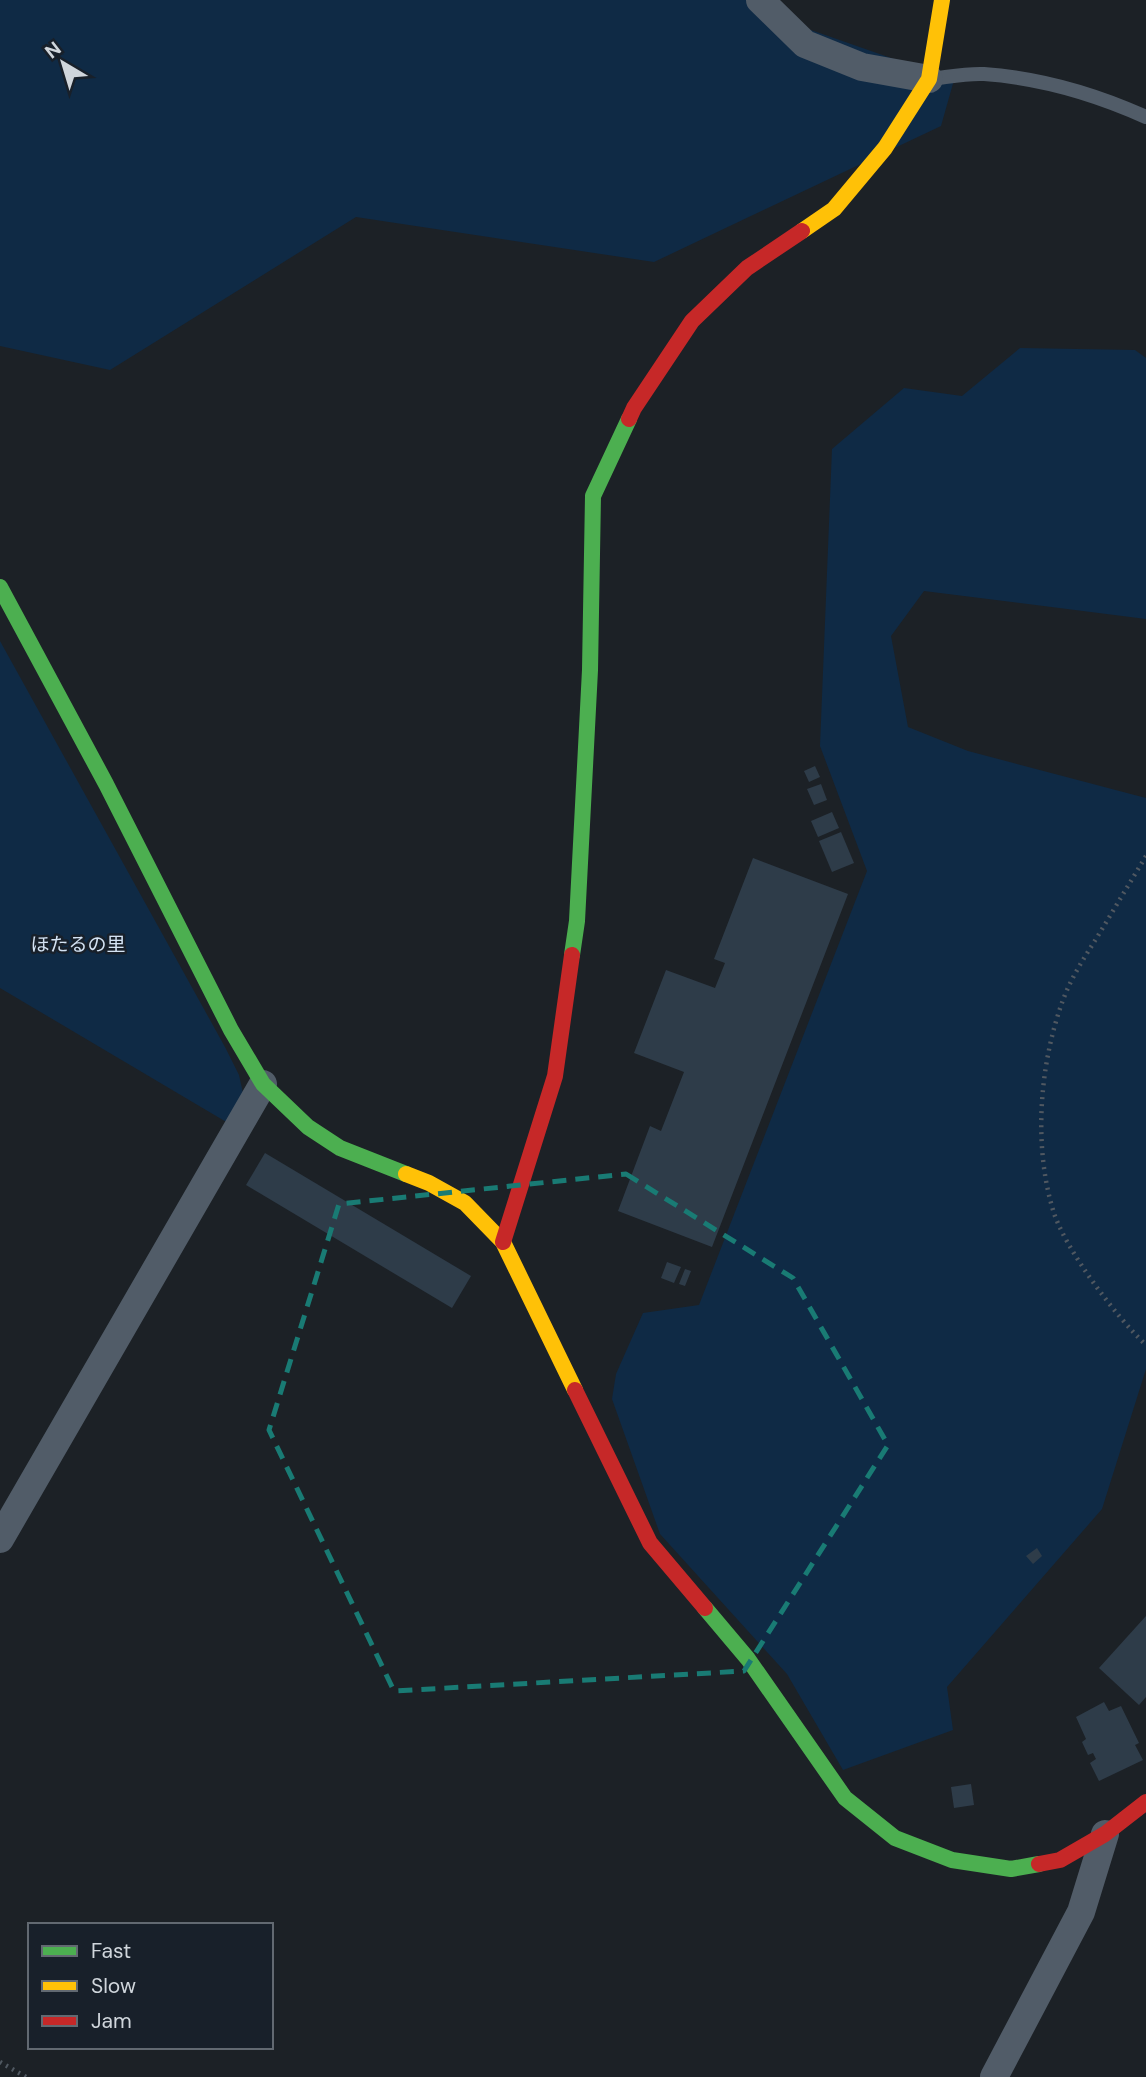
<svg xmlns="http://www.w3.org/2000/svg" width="1146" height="2077" font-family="'DM Sans','Noto Sans JP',sans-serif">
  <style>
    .green { fill: #0f2a45 }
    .building { fill: #2e3c49 }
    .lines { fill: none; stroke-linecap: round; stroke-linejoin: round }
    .path { stroke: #505861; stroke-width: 4.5; stroke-dasharray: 2 5; stroke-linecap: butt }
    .lane { stroke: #515c68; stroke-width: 14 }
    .street { stroke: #515c68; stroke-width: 28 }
    .fast { stroke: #4caf50; stroke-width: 16 }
    .slow { stroke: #ffc107; stroke-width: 16 }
    .jam { stroke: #c62828; stroke-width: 16 }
    .marked { fill: none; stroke: #197b74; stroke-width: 5; stroke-dasharray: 14 9; stroke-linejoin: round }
    .labels { text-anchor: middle; stroke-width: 5; stroke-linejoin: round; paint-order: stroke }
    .park-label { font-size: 19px; fill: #d4e3f4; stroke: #18202a }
  </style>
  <rect width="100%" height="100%" fill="#1c2126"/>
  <g class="green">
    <path d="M0,0H752L768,15L954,80L941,126L654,262L356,217L110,370L0,346Z"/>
    <path d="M1020,348L1135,350L1146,358V619L924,591L891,636L908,727L968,751L1146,798V1369L1102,1509L947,1687L953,1730L843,1770L787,1674L660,1534L612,1399L616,1374L643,1313L699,1305L867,871L820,746L832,449L904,388L962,396Z"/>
    <path d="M0,641L225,1047L239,1075L243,1093L228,1123L0,988Z"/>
  </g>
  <g class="building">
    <path d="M815,766L820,777L809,782L804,771Z"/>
    <path d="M821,784L827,800L814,805L807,789Z"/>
    <path d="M832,812L839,828L818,837L811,821Z"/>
    <path d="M841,832L854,863L832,872L819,841Z"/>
    <path d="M753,858L848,894L712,1247L618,1211L650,1126L661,1131L684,1072L634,1053L666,970L715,988L725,963L714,959Z"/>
    <path d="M265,1153L471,1276L452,1308L246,1185Z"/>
    <path d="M667,1262L681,1267L674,1283L661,1278Z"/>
    <path d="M685,1269L691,1271L685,1286L679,1284Z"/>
    <path d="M1037,1548L1042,1556L1033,1564L1026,1556Z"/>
    <path d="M1146,1616V1697L1139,1705L1099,1668Z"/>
    <path d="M1104,1702L1109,1711L1121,1706L1139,1743L1135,1745L1143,1760L1099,1781L1090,1763L1096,1759L1093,1753L1088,1755L1082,1742L1086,1739L1076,1717Z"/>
    <path d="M971,1784L974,1805L954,1808L951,1787Z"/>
  </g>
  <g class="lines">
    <g class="path">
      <path d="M1146,856C1129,884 1113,911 1096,939C1084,958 1071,978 1063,1000C1040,1063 1033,1144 1053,1210C1064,1248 1117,1318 1146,1345"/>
      <path d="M0,2062L26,2077"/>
    </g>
    <path class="lane" d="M930,79C948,77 967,73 984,74C1040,78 1095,94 1146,117"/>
    <g class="street">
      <path d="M760,0L805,44L862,67L929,79"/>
      <path d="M0,1539L263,1084"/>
      <path d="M994,2077L1081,1912L1105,1834"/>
    </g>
    <g class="fast">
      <path d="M0,587L106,784L231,1030L263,1084L308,1127L340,1148L406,1174"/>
      <path d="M572,955L577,921L590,670L593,496L629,419"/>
      <path d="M705,1608L748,1659L845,1798L895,1838L952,1860L1011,1869L1039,1864"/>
    </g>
    <g class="slow">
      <path d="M802,231L834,209L885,148L929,79L942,0"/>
      <path d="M406,1174L429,1183L465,1203L503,1242L575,1390"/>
    </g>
    <g class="jam">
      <path d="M629,419L634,408L692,321L747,268L802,231"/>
      <path d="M503,1242L555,1076L572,955"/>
      <path d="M575,1390L650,1543L705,1608"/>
      <path d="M1039,1864L1060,1860L1105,1834L1146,1802"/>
    </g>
  </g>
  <path class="marked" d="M626,1174L793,1278L888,1445L744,1671L394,1691L269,1430L339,1204Z"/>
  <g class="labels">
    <g class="park-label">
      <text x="78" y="951">ほたるの里</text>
    </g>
  </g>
  <rect x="28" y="1923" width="245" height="126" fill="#18202a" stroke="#626971" stroke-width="2"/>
  <rect x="42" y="1946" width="35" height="10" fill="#4caf50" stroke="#626971" stroke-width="2"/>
  <text x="91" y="1958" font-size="21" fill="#d0d6dc">Fast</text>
  <rect x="42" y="1981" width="35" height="10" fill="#ffc107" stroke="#626971" stroke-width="2"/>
  <text x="91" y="1993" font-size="21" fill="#d0d6dc">Slow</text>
  <rect x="42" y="2016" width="35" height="10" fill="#c62828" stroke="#626971" stroke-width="2"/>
  <text x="91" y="2028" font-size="21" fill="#d0d6dc">Jam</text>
  <g transform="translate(63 63) rotate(322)" stroke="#18202a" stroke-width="5" paint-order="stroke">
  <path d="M0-5L12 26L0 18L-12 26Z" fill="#d0d6dc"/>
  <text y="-10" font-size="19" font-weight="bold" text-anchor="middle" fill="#d0d6dc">N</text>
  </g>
</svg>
